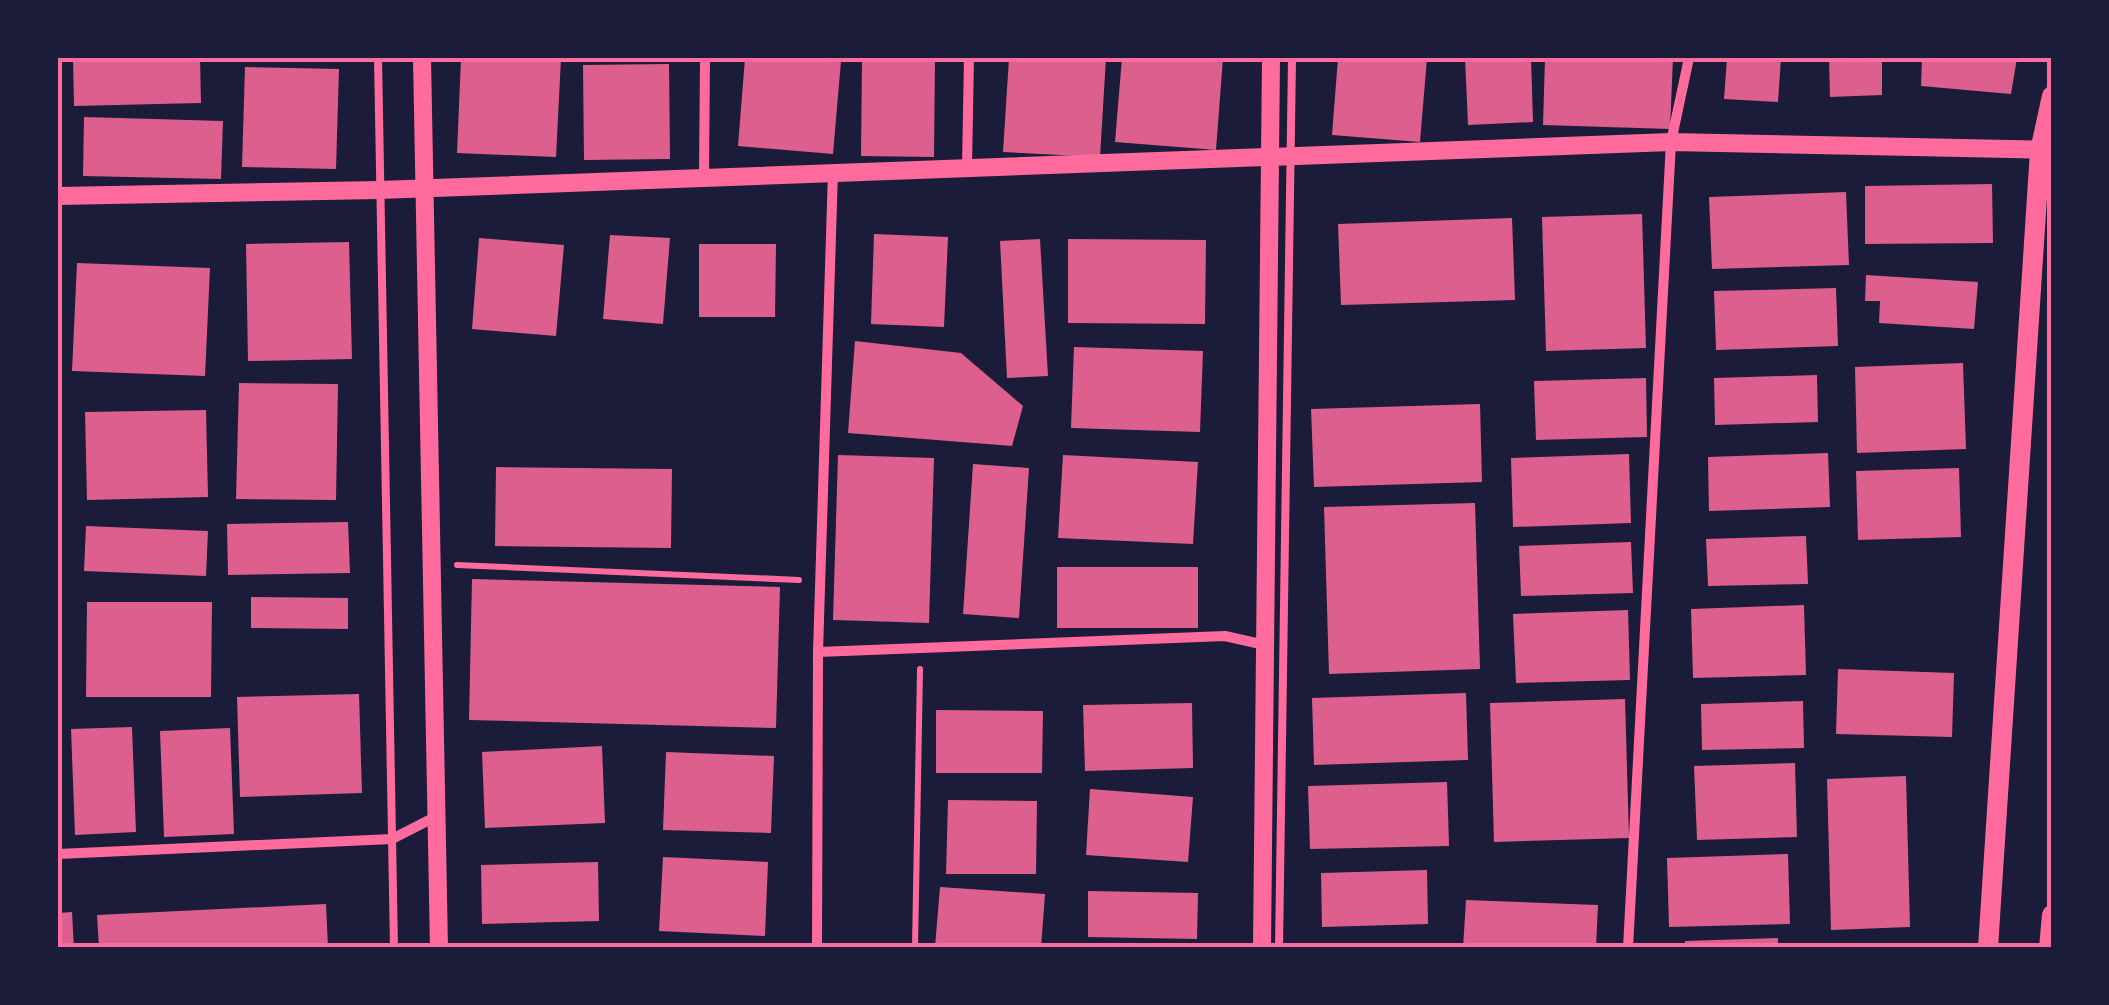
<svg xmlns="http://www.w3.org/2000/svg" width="2109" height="1005" font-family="'Space Grotesk',sans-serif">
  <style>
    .building { fill: #dd5f8e }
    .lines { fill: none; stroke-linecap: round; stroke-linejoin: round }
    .path { stroke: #ff6b9d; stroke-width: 6 }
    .service { stroke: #ff6b9d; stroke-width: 8 }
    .minor { stroke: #ff6b9d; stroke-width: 10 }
    .tertiary { stroke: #ff6b9d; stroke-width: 18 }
    .secondary { stroke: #ff6b9d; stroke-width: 20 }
    .neatline { fill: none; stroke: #ff6b9d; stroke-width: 4 }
  </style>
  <rect width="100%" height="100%" fill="#1b1b3a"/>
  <g class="building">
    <path d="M73,58H200L201,103L74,106Z"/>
    <path d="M461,58H561L556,157L457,153Z"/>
    <path d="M745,58L841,61L833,154L738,146Z"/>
    <path d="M862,58H935L934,157L861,156Z"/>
    <path d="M1009,58H1106L1100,157L1003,152Z"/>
    <path d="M1122,58H1223L1216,150L1115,142Z"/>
    <path d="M1338,58H1427L1420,142L1332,135Z"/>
    <path d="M1465,58H1531L1533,122L1468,125Z"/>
    <path d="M1545,58H1673L1670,129L1543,125Z"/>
    <path d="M1727,58H1781L1778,102L1724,99Z"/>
    <path d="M1829,58H1882V95L1830,97Z"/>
    <path d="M1922,58H2017L2011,94L1921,86Z"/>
    <path d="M669,64L670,159L584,160L583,65Z"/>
    <path d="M245,67L339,69L336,169L242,167Z"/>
    <path d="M84,117L223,121L221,179L83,176Z"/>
    <path d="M1992,184L1993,243L1865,244V186Z"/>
    <path d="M1846,192L1849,265L1712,269L1709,197Z"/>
    <path d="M1642,214L1646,348L1546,351L1542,217Z"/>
    <path d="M1512,218L1515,300L1341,305L1338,224Z"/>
    <path d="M874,234L948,237L944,327L871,324Z"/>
    <path d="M610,235L670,238L663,324L603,319Z"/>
    <path d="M479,238L564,245L556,336L472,329Z"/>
    <path d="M1040,239L1048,376L1007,378L1000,241Z"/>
    <path d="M1068,239L1206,240L1205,324L1068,323Z"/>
    <path d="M349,242L352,359L248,361L246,244Z"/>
    <path d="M699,244H776L775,317H699Z"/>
    <path d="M77,263L210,268L205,376L72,371Z"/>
    <path d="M1866,275L1978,282L1974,329L1879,323L1880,301H1865Z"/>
    <path d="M1836,288L1838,346L1716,350L1714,291Z"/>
    <path d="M855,341L961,353L1023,406L1012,446L848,433Z"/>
    <path d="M1074,347L1203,351L1200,432L1071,428Z"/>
    <path d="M1963,363L1966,449L1857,453L1855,367Z"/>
    <path d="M1817,375L1818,422L1715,425L1714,378Z"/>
    <path d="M1646,378L1647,437L1536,440L1534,381Z"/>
    <path d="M239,383L338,384L336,500L236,499Z"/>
    <path d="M1480,404L1482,482L1314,487L1311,409Z"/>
    <path d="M206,410L208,497L87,500L85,412Z"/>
    <path d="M1828,453L1830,507L1709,511L1708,457Z"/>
    <path d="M1629,454L1631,523L1513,527L1511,458Z"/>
    <path d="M838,455L934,458L929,623L833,620Z"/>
    <path d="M1063,455L1198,462L1193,544L1058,538Z"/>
    <path d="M973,464L1029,468L1019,618L963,614Z"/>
    <path d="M496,467L672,469L671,548L495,546Z"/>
    <path d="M1959,468L1961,537L1858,540L1856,471Z"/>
    <path d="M1475,503L1480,669L1329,674L1324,507Z"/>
    <path d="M348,522L350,573L228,575L227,524Z"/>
    <path d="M86,526L208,531L206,576L84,571Z"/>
    <path d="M1806,536L1808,584L1708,586L1706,539Z"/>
    <path d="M1631,542L1633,593L1521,596L1519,546Z"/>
    <rect x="1057" y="567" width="141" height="61"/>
    <path d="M472,579L780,587L776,728L469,720Z"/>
    <path d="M251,597L348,598V629L251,628Z"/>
    <path d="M87,602H212L211,697H86Z"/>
    <path d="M1804,605L1806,675L1693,678L1691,609Z"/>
    <path d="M1628,610L1630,680L1516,683L1513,614Z"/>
    <path d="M1838,669L1954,673L1952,737L1836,734Z"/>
    <path d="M1466,693L1468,760L1314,765L1312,698Z"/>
    <path d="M359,694L362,793L240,797L237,697Z"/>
    <path d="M1625,699L1629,838L1494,842L1490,703Z"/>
    <path d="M1803,701L1804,748L1702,750L1701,704Z"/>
    <path d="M1192,703L1193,768L1085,771L1083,705Z"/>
    <path d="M936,710L1043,711L1042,773H936Z"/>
    <path d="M132,727L136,832L75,835L71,729Z"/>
    <path d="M230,728L234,834L164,837L160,731Z"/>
    <path d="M602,746L605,823L485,828L482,752Z"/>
    <path d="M666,752L774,756L771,833L663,830Z"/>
    <path d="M1795,763L1797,837L1697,840L1694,766Z"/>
    <path d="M1906,776L1910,927L1831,930L1827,779Z"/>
    <path d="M1447,782L1449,846L1310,849L1308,786Z"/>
    <path d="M1090,789L1193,797L1188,862L1086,855Z"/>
    <path d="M948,800L1037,801L1036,874H946Z"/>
    <path d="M1788,854L1790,924L1669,927L1667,858Z"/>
    <path d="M663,857L768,862L765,936L659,931Z"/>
    <path d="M598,862L599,921L482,924L481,865Z"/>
    <path d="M1427,870L1428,924L1322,927L1321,873Z"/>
    <path d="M940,887L1045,894L1041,948L935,947Z"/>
    <path d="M1088,891L1198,893L1197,939L1088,937Z"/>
    <path d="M1466,900L1598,905L1596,948H1463Z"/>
    <path d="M326,904L328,948H99L97,915Z"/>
    <path d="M72,912L74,948H58V913Z"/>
    <path d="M1778,938V948H1685V941Z"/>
  </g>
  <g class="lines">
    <g class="path">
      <path d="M457,565L799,580"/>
      <path d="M915,948L920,669"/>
    </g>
    <g class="service">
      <path d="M378,58L394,948"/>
      <path d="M1279,948L1292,58"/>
    </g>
    <g class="minor">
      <path d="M967,166L969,58"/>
      <path d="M704,175L705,58"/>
      <path d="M818,652L1225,636L1265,645"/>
      <path d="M58,854L392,839L435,817"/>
      <path d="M817,948L818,652L833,171"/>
      <path d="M1628,948L1671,142L1689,58"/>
    </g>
    <g class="tertiary">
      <path d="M422,58L439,948"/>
      <path d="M58,196L379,190L1671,142L2052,150"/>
      <path d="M1262,948L1271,58"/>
    </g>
    <g class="secondary">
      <path d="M1988,948L2040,151L2052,96"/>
      <path d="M2049,948L2052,915"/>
    </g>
  </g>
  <rect width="2109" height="1005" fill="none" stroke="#1b1b3a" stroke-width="120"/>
  <rect x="60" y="60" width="1989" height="885" class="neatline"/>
</svg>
